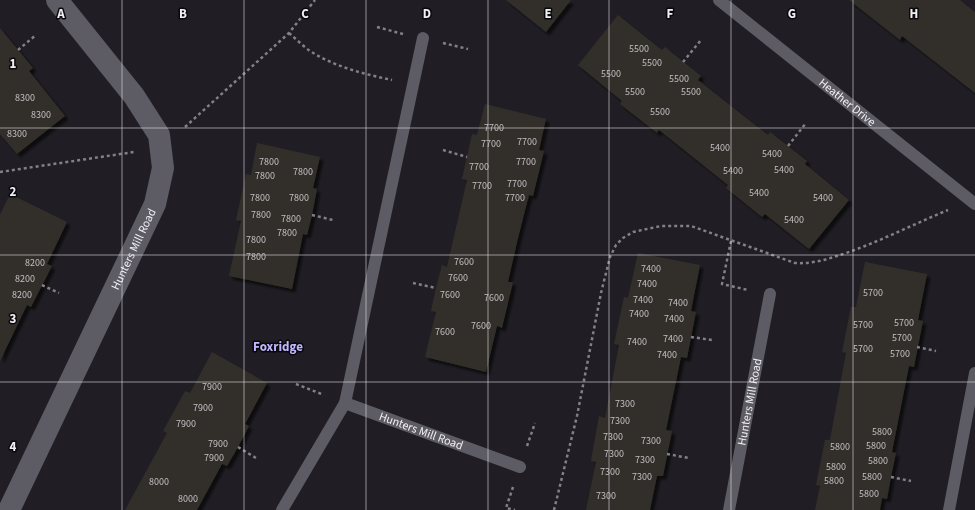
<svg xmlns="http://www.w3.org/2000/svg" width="975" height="510" font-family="'Source Sans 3',sans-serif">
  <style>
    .building { fill: #332f29; filter: url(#shadow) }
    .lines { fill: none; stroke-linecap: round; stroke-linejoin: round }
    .path { stroke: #828186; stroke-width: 2.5; stroke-dasharray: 3 3; stroke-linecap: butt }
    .service { stroke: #5d5b63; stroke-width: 12 }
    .minor { stroke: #5d5b63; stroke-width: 22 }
    .grid { fill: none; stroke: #f0eff4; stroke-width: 1; stroke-opacity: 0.55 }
    .labels { text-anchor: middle; stroke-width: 3; stroke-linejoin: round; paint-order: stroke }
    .number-label { font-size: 10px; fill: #c1bfc1 }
    .street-label { font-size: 12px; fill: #f0eff4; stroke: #09080b }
    .neighbourhood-label { font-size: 13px; font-weight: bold; fill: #beb7fe; stroke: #09080b }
    .grid-label { font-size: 13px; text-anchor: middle; font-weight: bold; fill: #f0eff4; stroke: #09080b; stroke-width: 3; stroke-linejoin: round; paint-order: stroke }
  </style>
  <defs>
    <filter id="shadow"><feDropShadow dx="3.5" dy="3.5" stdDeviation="1" flood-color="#0009"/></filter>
  </defs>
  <rect width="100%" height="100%" fill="#201e24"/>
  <g class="building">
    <path d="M506,0H571L546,32Z"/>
    <path d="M849,0H960L975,12V93L902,36L900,40Z"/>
    <path d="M618,15L662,50L665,47L701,76L698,80L768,135L770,132L807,161L805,164L849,200L809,249L765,214L762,217L726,188L728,185L659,130L657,133L620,104L622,101L578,65Z"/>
    <path d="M0,28L33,68L29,71L65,116L17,154L0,134Z"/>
    <path d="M485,104L546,119L539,150L544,151L533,196L529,195L518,238L508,282H513L502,328L497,326L486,372L425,357L436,312L431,311L436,288L442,265L447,267L467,180L462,179L467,157L472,134L477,135Z"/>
    <path d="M257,143L320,157L313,188L317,189L312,215L307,235L303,234L292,289L229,276L241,221L236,220L246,174L251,175Z"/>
    <path d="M10,194L67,222L47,264L52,266L31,307L27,305L0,361V215Z"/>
    <path d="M638,253L700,265L691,311L696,312L687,358L681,357L666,430L672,431L663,476H657L650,510H586L596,462L591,461L599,416L605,418L619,345L614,344L624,297L628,298Z"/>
    <path d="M865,262L927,274L918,320L923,321L914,367L909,366L892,452L896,453L891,477L887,499L882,498L880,510H815L820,486L816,485L825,440H830L846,353L842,352L851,307H856Z"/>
    <path d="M212,352L267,383L245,424L249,426L238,447L227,466L222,464L197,510H125L167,433L163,431L185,391L190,393Z"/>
  </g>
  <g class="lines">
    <g class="path">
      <path d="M377,27L403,34"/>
      <path d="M289,33C296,39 303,46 310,51C335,67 364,74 392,80"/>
      <path d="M443,43L468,49"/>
      <path d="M18,50L36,35"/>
      <path d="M683,62L701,40"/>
      <path d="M185,127L289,33L315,0"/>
      <path d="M788,146L806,123"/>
      <path d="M443,150L467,157"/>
      <path d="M0,172L134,152"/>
      <path d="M312,215L333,220"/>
      <path d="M731,241L722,284L748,290"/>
      <path d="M413,283L436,288"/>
      <path d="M42,285L59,293"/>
      <path d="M691,337L712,340"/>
      <path d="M917,347L936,351"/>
      <path d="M296,384L324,395"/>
      <path d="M527,446L535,423"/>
      <path d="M238,447L256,458"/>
      <path d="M667,454L689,458"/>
      <path d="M891,477L911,481"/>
      <path d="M513,487L506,508L515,510"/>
      <path d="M554,510L577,416L601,293L610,257L616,245L623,238L633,232L661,226H691L795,263C814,264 828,259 846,253C881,241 914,224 948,210"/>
    </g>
    <g class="service">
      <path id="s1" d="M719,0L975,204"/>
      <path id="s2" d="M345,403L520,467"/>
      <path d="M282,510L345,403L423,38"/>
      <path id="s3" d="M729,510L770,294"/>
      <path d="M949,510L975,373"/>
    </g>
    <path class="minor" id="s4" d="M9,510L155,204L163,168L159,135L134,96L57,0"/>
  </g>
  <path class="grid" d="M122,0V510M244,0V510M366,0V510M488,0V510M609,0V510M731,0V510M853,0V510M0,128H975M0,255H975M0,382H975"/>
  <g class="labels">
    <g class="number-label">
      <text x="639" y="52">5500</text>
      <text x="652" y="66">5500</text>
      <text x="611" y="77">5500</text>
      <text x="679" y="82">5500</text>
      <text x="635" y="95">5500</text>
      <text x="691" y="95">5500</text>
      <text x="25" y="101">8300</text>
      <text x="660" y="115">5500</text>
      <text x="41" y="118">8300</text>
      <text x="494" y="131">7700</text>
      <text x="17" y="137">8300</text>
      <text x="527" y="145">7700</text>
      <text x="491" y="147">7700</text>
      <text x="720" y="151">5400</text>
      <text x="772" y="157">5400</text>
      <text x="269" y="165">7800</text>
      <text x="526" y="165">7700</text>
      <text x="479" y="170">7700</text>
      <text x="784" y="173">5400</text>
      <text x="733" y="174">5400</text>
      <text x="303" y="175">7800</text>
      <text x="265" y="179">7800</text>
      <text x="517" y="187">7700</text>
      <text x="482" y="189">7700</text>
      <text x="759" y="196">5400</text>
      <text x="260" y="201">7800</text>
      <text x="299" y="201">7800</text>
      <text x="515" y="201">7700</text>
      <text x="823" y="201">5400</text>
      <text x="261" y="218">7800</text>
      <text x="291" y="222">7800</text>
      <text x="794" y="223">5400</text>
      <text x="287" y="236">7800</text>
      <text x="256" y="243">7800</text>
      <text x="256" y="260">7800</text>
      <text x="464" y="265">7600</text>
      <text x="35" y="266">8200</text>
      <text x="651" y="272">7400</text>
      <text x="458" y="281">7600</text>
      <text x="25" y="282">8200</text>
      <text x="647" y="287">7400</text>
      <text x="873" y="296">5700</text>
      <text x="22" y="298">8200</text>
      <text x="450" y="298">7600</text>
      <text x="494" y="301">7600</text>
      <text x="643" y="303">7400</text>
      <text x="678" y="306">7400</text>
      <text x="639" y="317">7400</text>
      <text x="674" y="322">7400</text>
      <text x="904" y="326">5700</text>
      <text x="863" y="328">5700</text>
      <text x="481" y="329">7600</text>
      <text x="445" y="335">7600</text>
      <text x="902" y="341">5700</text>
      <text x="673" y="342">7400</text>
      <text x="637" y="345">7400</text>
      <text x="863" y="352">5700</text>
      <text x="900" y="357">5700</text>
      <text x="667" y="358">7400</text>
      <text x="212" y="390">7900</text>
      <text x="625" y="407">7300</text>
      <text x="203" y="411">7900</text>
      <text x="620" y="424">7300</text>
      <text x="186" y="427">7900</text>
      <text x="882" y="435">5800</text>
      <text x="613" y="440">7300</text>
      <text x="651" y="444">7300</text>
      <text x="218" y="447">7900</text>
      <text x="876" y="449">5800</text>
      <text x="840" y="450">5800</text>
      <text x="614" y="457">7300</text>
      <text x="214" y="461">7900</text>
      <text x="645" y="463">7300</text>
      <text x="878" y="464">5800</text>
      <text x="836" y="470">5800</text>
      <text x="610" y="475">7300</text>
      <text x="642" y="480">7300</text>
      <text x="872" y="480">5800</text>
      <text x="834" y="484">5800</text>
      <text x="159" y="485">8000</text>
      <text x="869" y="497">5800</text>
      <text x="606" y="499">7300</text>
      <text x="188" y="502">8000</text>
    </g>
    <g class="street-label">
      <text dy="4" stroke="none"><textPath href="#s1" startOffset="164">Heather Drive</textPath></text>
      <text dy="4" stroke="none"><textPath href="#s4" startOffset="289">Hunters Mill Road</textPath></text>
      <text dy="4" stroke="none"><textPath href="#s3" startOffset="110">Hunters Mill Road</textPath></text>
      <text dy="4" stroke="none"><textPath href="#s2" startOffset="81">Hunters Mill Road</textPath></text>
    </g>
    <g class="neighbourhood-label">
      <text x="278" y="351">Foxridge</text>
    </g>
  </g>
  <g class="grid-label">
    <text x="61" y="18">A</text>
    <text x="183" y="18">B</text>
    <text x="305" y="18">C</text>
    <text x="427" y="18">D</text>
    <text x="548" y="18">E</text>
    <text x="670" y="18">F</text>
    <text x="792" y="18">G</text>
    <text x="914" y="18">H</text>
    <text x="13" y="68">1</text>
    <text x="13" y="196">2</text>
    <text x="13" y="323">3</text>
    <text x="13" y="451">4</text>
  </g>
</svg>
